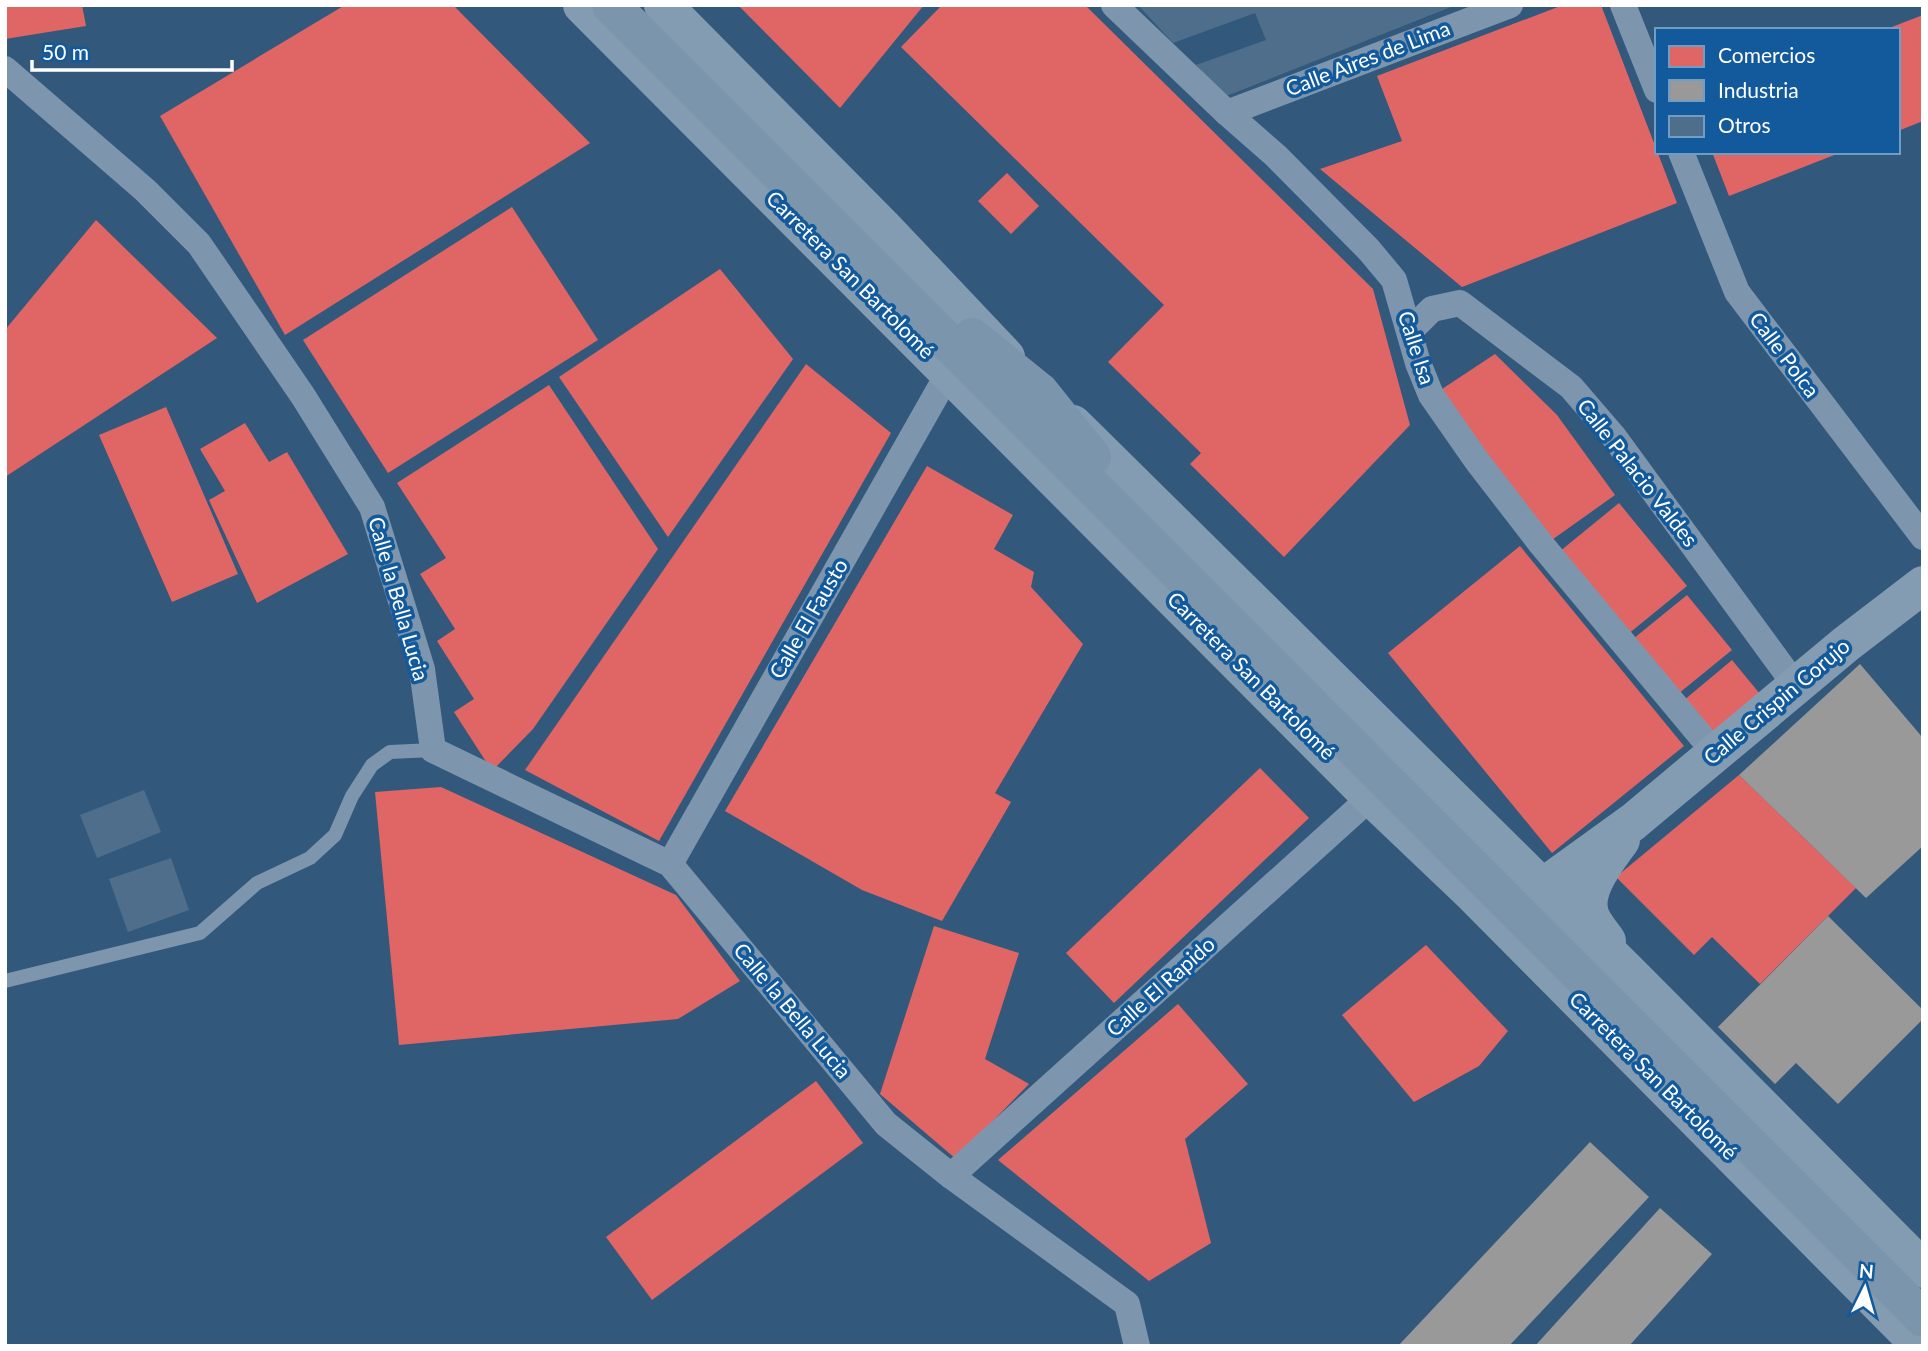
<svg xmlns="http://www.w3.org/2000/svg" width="1928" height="1351" font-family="Lato,sans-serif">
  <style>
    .shops { fill: #e06666 }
    .industry { fill: #999 }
    .building { fill: #4f6e8b }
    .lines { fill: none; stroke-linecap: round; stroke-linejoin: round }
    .lane { stroke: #7d96ae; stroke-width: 14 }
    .street { stroke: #7d96ae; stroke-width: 26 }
    .secondary { stroke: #849cb2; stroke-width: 38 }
    .primary { stroke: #7b95ac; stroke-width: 38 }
    .labels { text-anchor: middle; stroke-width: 7; stroke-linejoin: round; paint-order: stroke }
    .street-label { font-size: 21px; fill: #fff; stroke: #125a9c }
  </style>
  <rect width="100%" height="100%" fill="#32597c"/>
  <g class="shops">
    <path d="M5,5H82L86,26L5,39Z"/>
    <path d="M345,5H453L590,143L285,335L160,116Z"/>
    <path d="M738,5H924L840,108Z"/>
    <path d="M942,5H1085L1373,289L1410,425L1284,557L1190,464L1201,453L1108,362L1164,305L901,47Z"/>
    <path d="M1563,5H1601L1677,203L1462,287L1320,169L1402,141L1377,76Z"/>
    <path d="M1923,15V121L1898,131V30H1884Z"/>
    <path d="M1712,152H1842L1729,196Z"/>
    <path d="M1007,173L1039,206L1011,234L978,201Z"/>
    <path d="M512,207L598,340L388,473L303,340Z"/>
    <path d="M96,220L217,338L5,477V330Z"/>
    <path d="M720,269L793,359L668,537L559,377Z"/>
    <path d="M1495,354L1557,415L1615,495L1549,542L1439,391Z"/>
    <path d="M806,364L891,433L659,841L525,770Z"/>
    <path d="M549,385L658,549L533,729L492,771L454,712L474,699L437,641L455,629L420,574L446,558L397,483Z"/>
    <path d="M166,407L238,574L172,602L99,435Z"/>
    <path d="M245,423L269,462L287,452L348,554L257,603L209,500L225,491L200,449Z"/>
    <path d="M927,466L1013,515L994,549L1034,572L1031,587L1083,644L995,793L1011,802L942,921L862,890L725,811Z"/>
    <path d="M1619,503L1687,586L1627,635L1559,552Z"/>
    <path d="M1520,546L1684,746L1552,853L1388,653Z"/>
    <path d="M1687,595L1732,650L1678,694L1633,639Z"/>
    <path d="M1732,660L1760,694L1710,734L1683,701Z"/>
    <path d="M1260,768L1309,818L1114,1003L1066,953Z"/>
    <path d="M1739,775L1856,888L1760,984L1712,937L1694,955L1616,877Z"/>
    <path d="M441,787L676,895L740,981L678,1019L399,1045L375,792Z"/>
    <path d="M934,926L1019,953L985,1059L1029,1084L956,1159L880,1094Z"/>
    <path d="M1426,945L1508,1031L1479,1066L1414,1102L1342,1015Z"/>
    <path d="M1178,1004L1248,1084L1185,1139L1211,1243L1149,1281L998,1160Z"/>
    <path d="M816,1081L863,1143L652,1300L606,1237Z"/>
  </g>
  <g class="industry">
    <path d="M1860,664L1923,738V846L1866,898L1739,775Z"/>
    <path d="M1828,916L1923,1010V1019L1838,1104L1796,1063L1775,1084L1718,1027Z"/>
    <path d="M1590,1142L1649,1197L1509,1346H1398Z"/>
    <path d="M1660,1208L1712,1254L1629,1346H1535Z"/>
  </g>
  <g class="building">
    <path d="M1138,5H1456L1224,97L1196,65L1266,40L1255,13L1173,43Z"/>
    <path d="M144,790L161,832L97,858L80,815Z"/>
    <path d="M171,858L189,910L128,932L109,879Z"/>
  </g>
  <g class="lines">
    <path class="lane" d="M5,981L200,933L257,883L310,858L335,835L352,796L372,765L390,752L433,750"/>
    <g class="street">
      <path d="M1114,5L1227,113L1276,156L1369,250L1394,280L1418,363L1431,395L1477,461L1541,544L1715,753"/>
      <path d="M1623,5L1657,90"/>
      <path d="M5,69L145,190L199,244L303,396L372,507L422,669L433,750L670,864L886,1124L951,1176L1127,1304L1137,1346"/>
      <path d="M1227,113L1510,5"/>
      <path d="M1681,152L1737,292L1923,537"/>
      <path d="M1410,331L1432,309L1460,303L1571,387L1614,437L1796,686"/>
      <path d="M670,864L948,374"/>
      <path d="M951,1176L1371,797"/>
    </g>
    <g class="secondary">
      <path d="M582,5L1371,797L1474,895L1921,1346"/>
      <path d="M663,5L882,226L1006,357"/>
      <path d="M1073,424L1628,972L1923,1269"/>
      <path d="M1543,887L1633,822L1846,644L1923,585"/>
      <path d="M1607,941C1602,934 1595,926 1591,917C1580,892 1607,860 1621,840"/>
    </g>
    <g class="primary">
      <path d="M611,5L1923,1318"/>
      <path d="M972,337L1040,392L1092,457"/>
    </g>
  </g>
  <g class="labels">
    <g class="street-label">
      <text transform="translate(1368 59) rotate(-21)" y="7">Calle Aires de Lima</text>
      <text transform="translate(850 275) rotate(45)" y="7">Carretera San Bartolomé</text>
      <text transform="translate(1416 348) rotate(72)" y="7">Calle Isa</text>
      <text transform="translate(1784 355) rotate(53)" y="7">Calle Polca</text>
      <text transform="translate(1637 473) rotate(52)" y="7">Calle Palacio Valdes</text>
      <text transform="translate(398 599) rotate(74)" y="7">Calle la Bella Lucia</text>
      <text transform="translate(809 619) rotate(-60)" y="7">Calle El Fausto</text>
      <text transform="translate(1251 676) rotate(45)" y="7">Carretera San Bartolomé</text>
      <text transform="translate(1777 702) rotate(-40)" y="7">Calle Crispin Corujo</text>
      <text transform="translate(1161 987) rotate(-42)" y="7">Calle El Rapido</text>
      <text transform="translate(792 1011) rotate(50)" y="7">Calle la Bella Lucia</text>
      <text transform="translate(1653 1076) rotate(45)" y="7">Carretera San Bartolomé</text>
    </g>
  </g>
  <rect width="1928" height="1351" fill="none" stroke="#ffffff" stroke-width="14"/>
  <rect x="1655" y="28" width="245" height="126" fill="#125a9c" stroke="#719cc4" stroke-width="2"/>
  <rect x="1669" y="46" width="35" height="21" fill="#e06666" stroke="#719cc4" stroke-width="2"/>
  <text x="1718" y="63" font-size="21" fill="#ffffff">Comercios</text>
  <rect x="1669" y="80" width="35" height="21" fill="#999999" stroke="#719cc4" stroke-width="2"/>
  <text x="1718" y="98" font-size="21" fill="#ffffff">Industria</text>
  <rect x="1669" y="116" width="35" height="21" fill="#4f6e8b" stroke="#719cc4" stroke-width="2"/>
  <text x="1718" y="133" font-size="21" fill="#ffffff">Otros</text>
  <g transform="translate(1865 1288) rotate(5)" stroke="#125a9c" stroke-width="5" paint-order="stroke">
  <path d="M0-5L12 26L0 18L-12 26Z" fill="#ffffff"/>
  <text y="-10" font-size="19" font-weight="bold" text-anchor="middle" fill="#ffffff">N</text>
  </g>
  <path d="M32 60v10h200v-10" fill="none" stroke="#ffffff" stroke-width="3.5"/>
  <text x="42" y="60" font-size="21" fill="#ffffff" stroke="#125a9c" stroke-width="5" paint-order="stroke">50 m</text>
</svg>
